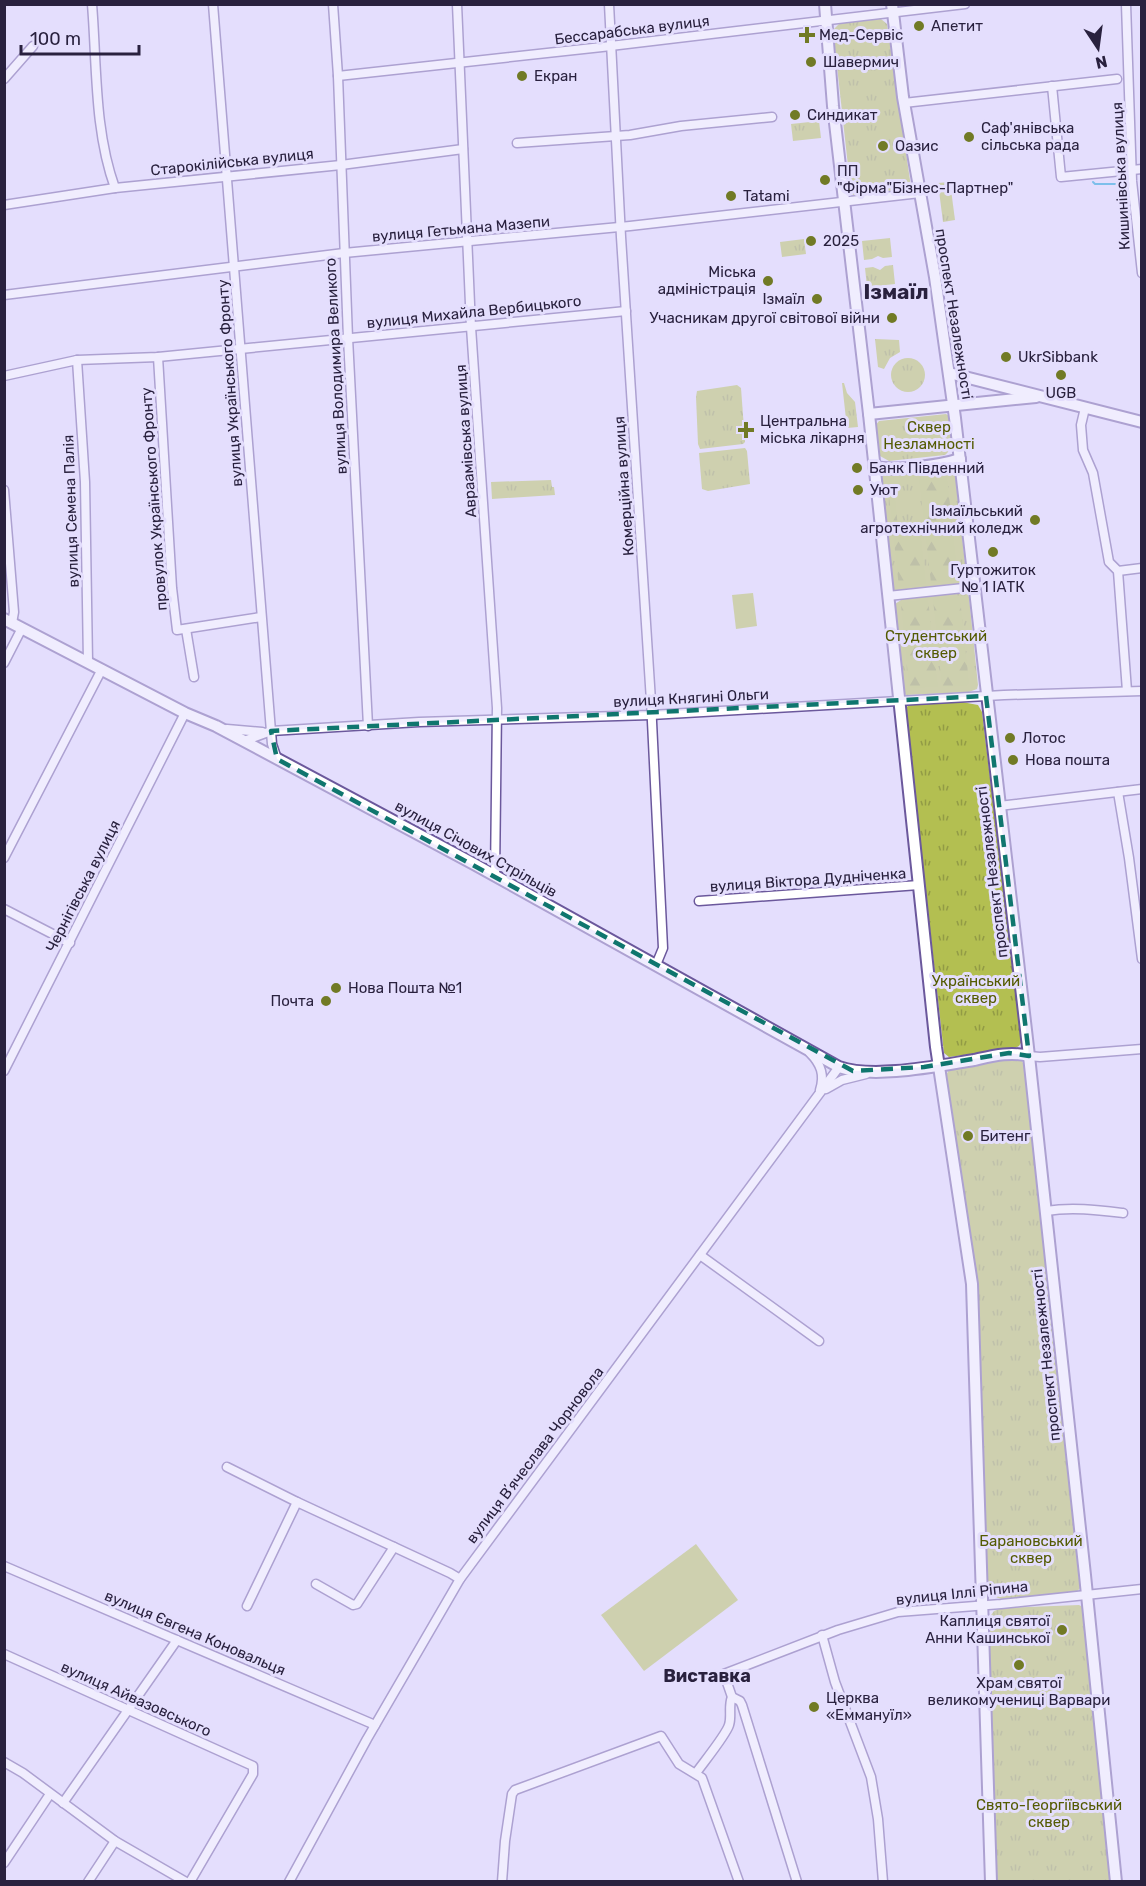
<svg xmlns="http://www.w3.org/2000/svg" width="1146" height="1886" font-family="Rubik,sans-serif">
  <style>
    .grass { fill: url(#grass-tufts) }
    .forest { fill: url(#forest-firs) }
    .pitch { fill: #b3bf51 }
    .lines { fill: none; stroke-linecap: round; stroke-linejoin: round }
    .stream { stroke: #009ad6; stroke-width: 2 }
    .minor-casing { stroke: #6b589c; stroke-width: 11 }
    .major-casing { stroke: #6b589c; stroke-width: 14 }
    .minor { stroke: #fff; stroke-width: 8 }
    .major { stroke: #fff; stroke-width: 10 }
    .marked { fill: none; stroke: #0f766e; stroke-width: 4.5; stroke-dasharray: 12 8; stroke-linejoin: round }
    .poi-dot { fill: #717a25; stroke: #e4defd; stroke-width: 2 }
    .labels { text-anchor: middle; stroke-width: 6; stroke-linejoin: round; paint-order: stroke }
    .poi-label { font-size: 15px; fill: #29213e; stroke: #e4defd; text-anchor: start }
    .street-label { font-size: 15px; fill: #29213e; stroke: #e4defd }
    .park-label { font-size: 15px; fill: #545b03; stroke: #e4defd }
    .quarter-label { font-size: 18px; font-weight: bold; fill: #29213e; stroke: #e4defd }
    .district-label { font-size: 21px; font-weight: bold; fill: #29213e; stroke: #e4defd }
  </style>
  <defs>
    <pattern id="grass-tufts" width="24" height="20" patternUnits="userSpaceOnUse" patternTransform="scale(1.5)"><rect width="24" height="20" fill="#b3bf51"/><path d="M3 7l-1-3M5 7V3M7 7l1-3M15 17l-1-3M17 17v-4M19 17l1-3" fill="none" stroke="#929b45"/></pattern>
    <pattern id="forest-firs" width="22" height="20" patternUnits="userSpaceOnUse" patternTransform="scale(1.5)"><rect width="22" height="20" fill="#b2bf4e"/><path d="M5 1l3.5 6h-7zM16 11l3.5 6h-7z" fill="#919b42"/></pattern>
  </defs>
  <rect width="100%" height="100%" fill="#e4defd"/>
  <g class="grass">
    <path d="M881,19L887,24L911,187L909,190L855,196L851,193L833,30L840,23Z"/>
    <path d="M819,121L821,138L793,141L791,124Z"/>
    <path d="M950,182L955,220L943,222L938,183Z"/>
    <path d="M890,238L892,257L883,258L878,256L872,259L864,260L862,241Z"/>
    <path d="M804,239L806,254L782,257L780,242Z"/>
    <path d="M893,265L895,284L867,287L865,268L873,267L880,270L885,266Z"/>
    <path d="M875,339L899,340L900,352L890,358L884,369L878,367Z"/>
    <circle cx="908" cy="375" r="17"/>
    <path d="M842,383H844L847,393L855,402L858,427L847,428Z"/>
    <path d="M737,385L741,388L745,442L743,444L700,449L698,444L696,397L697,391Z"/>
    <path d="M946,414L949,416C951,430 957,446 945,455L889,461L880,456L875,426L879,421Z"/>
    <path d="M745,448L747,451L750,484L708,491L702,489L699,453Z"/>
    <path d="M948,465L955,473L967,581L961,584L895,591L892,588L881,476L883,473Z"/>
    <path d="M551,480L552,487H554L555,495L492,499L491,482Z"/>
    <path d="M964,591L967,593L969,597L978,685L977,689L969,692L906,695L903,691L895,604L904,598Z"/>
    <path d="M962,702L978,705L982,712L1022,1041L1019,1046L1015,1048L949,1057L944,1053L905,708L911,704Z"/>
    <path d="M1016,1057L1021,1059L1024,1065L1080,1588L1076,1593L1001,1599L990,1595L988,1587L977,1283L946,1075L949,1070L953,1067Z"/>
    <path d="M1079,1605L1083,1607L1113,1881H995L989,1618L994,1611L1002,1608Z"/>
  </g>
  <g class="forest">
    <path d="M940,418L942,429L923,451L920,420Z"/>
    <path d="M947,477L958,578L956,580L931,583L919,479Z"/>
    <path d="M895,495L898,529L920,527L926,584L899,587L889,496Z"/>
    <path d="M957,596L960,598L969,683L967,686L942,687L933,599Z"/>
    <path d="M928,599L938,687L912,688L909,686L901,605L903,602Z"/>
  </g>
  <g class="pitch">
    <path d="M753,593L757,626L736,629L732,595Z"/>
    <path d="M696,1544L738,1600L644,1671L601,1615Z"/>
  </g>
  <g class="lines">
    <path class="stream" d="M1093,182L1095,184H1122L1125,198"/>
    <g class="minor-casing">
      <g id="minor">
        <path d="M92,4C97,65 94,130 115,188"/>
        <path d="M213,4L272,744L277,759"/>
        <path d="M333,4L338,76L348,338L368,726"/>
        <path d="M457,4L471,327L497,708L495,876"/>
        <path d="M609,4L621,237L651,701L663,948L656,965"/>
        <path d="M1126,4L1132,181L1142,273"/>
        <path d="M338,76L602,47L965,4"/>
        <path d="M4,79L33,46"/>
        <path d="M1052,86L1061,177L1142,169"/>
        <path d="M904,103L1117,79"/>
        <path d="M517,143L630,135L681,126L772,117"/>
        <path d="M4,205L115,188L341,165L463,149"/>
        <path d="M4,295L344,253L630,226L920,193"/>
        <path d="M158,357L172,588L177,630L261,617"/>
        <path d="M77,360L85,482L88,662"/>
        <path d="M4,376L77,360L158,357L626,311"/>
        <path d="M1085,408L1081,425L1083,450L1093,473L1109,562L1118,571L1127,691"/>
        <path d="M4,490L14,612L12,623"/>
        <path d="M1118,571L1142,568"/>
        <path d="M888,596L973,587"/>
        <path d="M186,629L194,677"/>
        <path d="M4,663L22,628"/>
        <path d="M227,729L262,732"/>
        <path d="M244,741L271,731L419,722L651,715L1004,695L1142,691"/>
        <path d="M1118,792L1129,858L1142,959"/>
        <path d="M999,806L1142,789"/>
        <path d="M4,858L102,669"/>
        <path d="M699,901L919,885"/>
        <path d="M4,909L70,943"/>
        <path d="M810,1053C821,1064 825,1075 820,1090"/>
        <path d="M1029,1056L1040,1057L1142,1049"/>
        <path d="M4,1071L185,713"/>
        <path d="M826,1089L842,1080L866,1074"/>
        <path d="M1046,1211C1072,1207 1097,1210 1123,1213"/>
        <path d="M700,1255L819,1341"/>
        <path d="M227,1467L297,1502L450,1573L460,1579"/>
        <path d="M4,1566L375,1725"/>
        <path d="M316,1584L353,1605L357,1604L394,1547"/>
        <path d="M247,1606L297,1502"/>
        <path d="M822,1635L835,1682L871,1777L878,1819L883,1882"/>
        <path d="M4,1654L253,1766V1774L190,1882"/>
        <path d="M4,1762L23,1773L115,1841L186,1882"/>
        <path d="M696,1773C703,1763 726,1735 729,1725C732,1716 728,1706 732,1697"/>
        <path d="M63,1803L177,1640"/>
        <path d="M4,1863L50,1794"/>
        <path d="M88,1882L115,1841"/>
        <path d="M289,1882L367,1739L460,1579L839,1067"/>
        <path d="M502,1882L505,1841L512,1794L515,1790L661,1736L679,1764L702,1778L739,1882"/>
        <path d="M797,1882L742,1705L740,1701L732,1697L724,1674L838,1630L898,1612L1001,1604L1142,1589"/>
      </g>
    </g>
    <g class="major-casing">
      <g id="major">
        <path d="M825,4L833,106L869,414L936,1047L972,1284L991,1882"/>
        <path d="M892,4L903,97L935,277L955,418L1029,1056L1085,1575L1116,1882"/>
        <path d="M949,373L1142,422"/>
        <path d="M869,414L1036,397"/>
        <path d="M874,467C896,471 939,466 960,459"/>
        <path d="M4,619L185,713L216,726L474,864L839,1067C874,1079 936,1066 974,1060C992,1056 1010,1051 1029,1056"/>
      </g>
    </g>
    <use href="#minor" class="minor"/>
    <use href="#major" class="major"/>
  </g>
  <path d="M0 0H1146V1886H0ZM986,696L1029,1056L1009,1053L924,1067L853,1071L277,759L271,731Z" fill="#e4defd" fill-opacity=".55" fill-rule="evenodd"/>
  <path class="marked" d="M986,696L1029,1056L1009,1053L924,1067L853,1071L277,759L271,731Z"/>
  <g class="poi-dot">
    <circle cx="919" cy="26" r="6"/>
    <path d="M804 26h6v6h6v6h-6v6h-6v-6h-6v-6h6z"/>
    <circle cx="811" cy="62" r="6"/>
    <circle cx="522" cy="76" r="6"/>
    <circle cx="795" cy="115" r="6"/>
    <circle cx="969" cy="137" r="6"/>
    <circle cx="883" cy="146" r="6"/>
    <circle cx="825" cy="180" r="6"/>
    <circle cx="731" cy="196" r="6"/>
    <circle cx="811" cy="241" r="6"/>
    <circle cx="768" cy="281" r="6"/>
    <circle cx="817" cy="299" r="6"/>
    <circle cx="892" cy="318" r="6"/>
    <circle cx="1006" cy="357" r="6"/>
    <circle cx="1061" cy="375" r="6"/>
    <path d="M743 421h6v6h6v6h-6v6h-6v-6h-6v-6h6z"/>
    <circle cx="857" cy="468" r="6"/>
    <circle cx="858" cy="490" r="6"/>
    <circle cx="1035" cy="520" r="6"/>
    <circle cx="993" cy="552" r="6"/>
    <circle cx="1010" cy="738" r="6"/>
    <circle cx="1013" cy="760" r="6"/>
    <circle cx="336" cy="988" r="6"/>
    <circle cx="326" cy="1001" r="6"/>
    <circle cx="968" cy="1136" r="6"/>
    <circle cx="1062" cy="1630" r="6"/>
    <circle cx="1019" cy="1665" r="6"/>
    <circle cx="814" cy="1707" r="6"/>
  </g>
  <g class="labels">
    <g class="poi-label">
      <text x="931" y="31">Апетит</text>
      <text x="819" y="40">Мед-Сервіс</text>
      <text x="823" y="67">Шавермич</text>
      <text x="534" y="81">Екран</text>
      <text x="807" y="120">Синдикат</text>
      <text x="981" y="133">Саф'янівська<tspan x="981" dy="17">сільська рада</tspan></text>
      <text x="895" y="151">Оазис</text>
      <text x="837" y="176">ПП<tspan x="837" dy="17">"Фірма"Бізнес-Партнер"</tspan></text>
      <text x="743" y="201">Tatami</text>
      <text x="823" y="246">2025</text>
      <text x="756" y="277" text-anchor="end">Міська<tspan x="756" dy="17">адміністрація</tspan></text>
      <text x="805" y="304" text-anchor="end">Ізмаїл</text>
      <text x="880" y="323" text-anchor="end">Учасникам другої світової війни</text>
      <text x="1018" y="362">UkrSibbank</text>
      <text x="1061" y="398" text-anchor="middle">UGB</text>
      <text x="760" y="426">Центральна<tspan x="760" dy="17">міська лікарня</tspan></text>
      <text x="869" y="473">Банк Південний</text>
      <text x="870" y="495">Уют</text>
      <text x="1023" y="516" text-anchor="end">Ізмаїльський<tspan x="1023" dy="17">агротехнічний коледж</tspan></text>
      <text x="993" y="575" text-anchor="middle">Гуртожиток<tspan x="993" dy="17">№ 1 ІАТК</tspan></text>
      <text x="1022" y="743">Лотос</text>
      <text x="1025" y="765">Нова пошта</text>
      <text x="348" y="993">Нова Пошта №1</text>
      <text x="314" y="1006" text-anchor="end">Почта</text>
      <text x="980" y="1141">Битенг</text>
      <text x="1050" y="1626" text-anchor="end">Каплиця cвятої<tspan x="1050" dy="17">Анни Кашинської</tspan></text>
      <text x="1019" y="1688" text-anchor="middle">Храм святої<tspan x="1019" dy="17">великомучениці Варвари</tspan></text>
      <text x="826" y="1703">Церква<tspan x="826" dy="17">«Еммануїл»</tspan></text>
    </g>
    <g class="street-label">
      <text transform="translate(632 30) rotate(-7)" y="5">Бессарабська вулиця</text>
      <text transform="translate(232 162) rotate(-6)" y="5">Старокілійська вулиця</text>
      <text transform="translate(1121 176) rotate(-93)" y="5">Кишинівська вулиця</text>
      <text transform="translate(461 229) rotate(-5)" y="5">вулиця Гетьмана Мазепи</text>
      <text transform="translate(474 312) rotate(-6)" y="5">вулиця Михайла Вербицького</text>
      <text transform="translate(954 314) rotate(81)" y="5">проспект Незалежності</text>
      <text transform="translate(336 366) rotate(-93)" y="5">вулиця Володимира Великого</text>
      <text transform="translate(230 383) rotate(-94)" y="5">вулиця Українського Фронту</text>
      <text transform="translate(466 441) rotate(-94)" y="5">Авраамівська вулиця</text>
      <text transform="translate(624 486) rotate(-94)" y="5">Комерційна вулиця</text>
      <text transform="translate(154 499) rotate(-94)" y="5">провулок Українського Фронту</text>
      <text transform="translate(71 511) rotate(-92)" y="5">вулиця Семена Палія</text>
      <text transform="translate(691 698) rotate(-3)" y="5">вулиця Княгині Ольги</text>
      <text transform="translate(476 849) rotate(29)" y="5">вулиця Січових Стрільців</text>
      <text transform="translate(992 872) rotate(-97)" y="5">проспект Незалежності</text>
      <text transform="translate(808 880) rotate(-4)" y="5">вулиця Віктора Дудніченка</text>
      <text transform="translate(83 886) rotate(-63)" y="5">Чернігівська вулиця</text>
      <text transform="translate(1046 1355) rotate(-96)" y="5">проспект Незалежності</text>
      <text transform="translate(535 1455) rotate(-53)" y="5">вулиця Вʼячеслава Чорновола</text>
      <text transform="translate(962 1593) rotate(-6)" y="5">вулиця Іллі Ріпина</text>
      <text transform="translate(195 1633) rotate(23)" y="5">вулиця Євгена Коновальця</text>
      <text transform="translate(136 1699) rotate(24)" y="5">вулиця Айвазовського</text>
    </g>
    <g class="park-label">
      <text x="929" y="432">Сквер<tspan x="929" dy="17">Незламності</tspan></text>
      <text x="936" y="641">Студентський<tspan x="936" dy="17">сквер</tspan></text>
      <text x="976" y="986">Український<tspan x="976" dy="17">сквер</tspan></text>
      <text x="1031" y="1546">Барановський<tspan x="1031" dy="17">сквер</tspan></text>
      <text x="1049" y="1810">Свято-Георгіївський<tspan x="1049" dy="17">сквер</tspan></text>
    </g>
    <g class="quarter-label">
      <text x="707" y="1682">Виставка</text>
    </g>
    <g class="district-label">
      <text x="896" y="299">Ізмаїл</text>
    </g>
  </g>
  <rect width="1146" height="1886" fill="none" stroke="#29213e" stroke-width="12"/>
  <g transform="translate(1098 48) rotate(167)" stroke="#e4defd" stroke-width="4.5" paint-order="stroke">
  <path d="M0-4.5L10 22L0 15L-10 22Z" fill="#29213e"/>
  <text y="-9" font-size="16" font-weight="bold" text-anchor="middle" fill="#29213e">N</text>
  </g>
  <path d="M21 45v9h118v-9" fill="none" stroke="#29213e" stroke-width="3"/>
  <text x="30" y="45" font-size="18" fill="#29213e" stroke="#e4defd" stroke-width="4.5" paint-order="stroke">100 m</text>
</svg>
